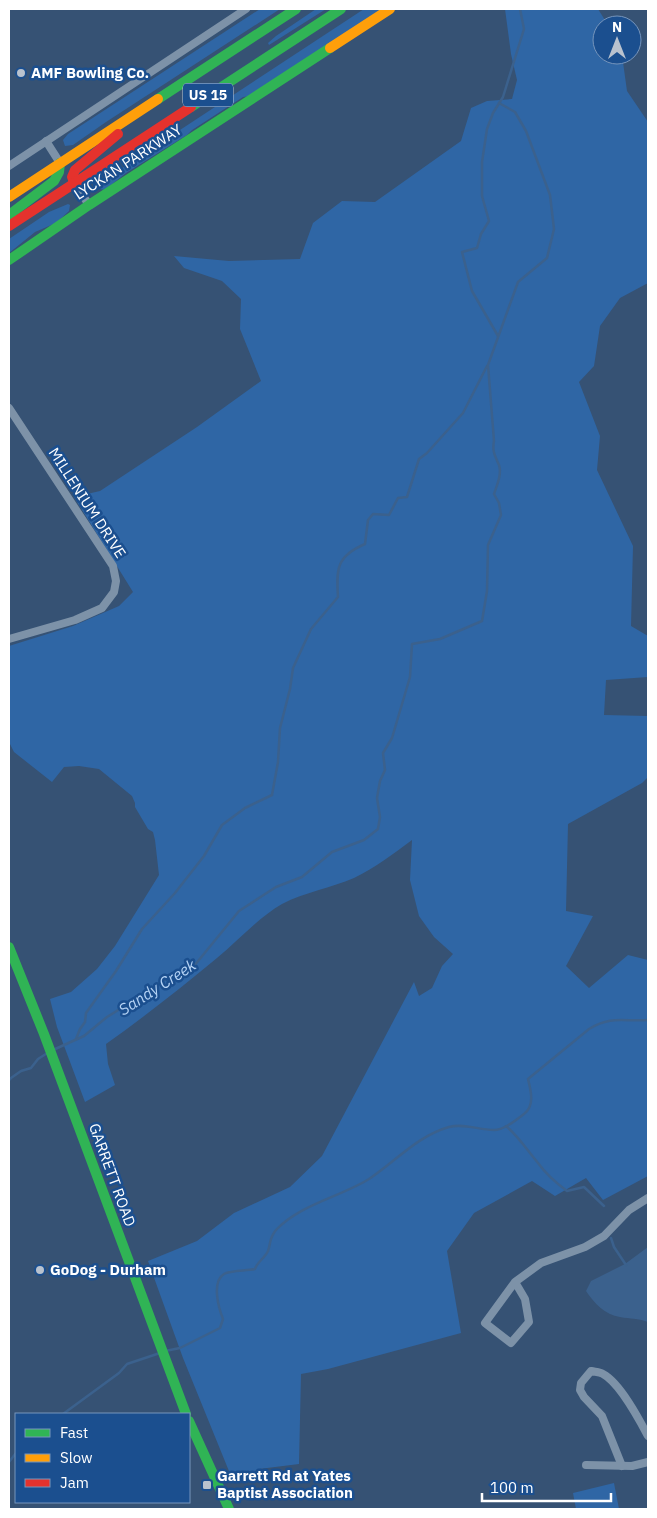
<svg xmlns="http://www.w3.org/2000/svg" width="657" height="1518" font-family="'IBM Plex Sans',sans-serif">
  <style>
    .green { fill: #2f66a5 }
    .water { fill: #3b618d }
    .lines { fill: none; stroke-linecap: round; stroke-linejoin: round }
    .stream { stroke: #3b618d; stroke-width: 2.5 }
    .street { stroke: #7d92a8; stroke-width: 8 }
    .fast { stroke: #30b455; stroke-width: 10 }
    .slow { stroke: #ff9f0a; stroke-width: 10 }
    .jam { stroke: #e5322d; stroke-width: 10 }
    .poi-dot { fill: #b9c2ce; stroke: #1b4f8f; stroke-width: 2 }
    .labels { text-anchor: middle; stroke-width: 5; stroke-linejoin: round; paint-order: stroke }
    .shield { fill: #1b4f8f; stroke: #bbcadd; stroke-width: 1 }
    .shield-label { font-size: 14px; font-weight: bold; fill: #fff }
    .poi-label { font-size: 15px; font-weight: bold; fill: #fff; stroke: #1b4f8f; text-anchor: start }
    .street-label { font-size: 15px; fill: #fff; stroke: #1b4f8f }
    .water-label { font-size: 16px; font-style: italic; fill: #b5d3f5; stroke: #1b4f8f }
  </style>
  <rect width="100%" height="100%" fill="#365274"/>
  <g class="green">
    <path d="M260,9H280L106,122L73,145L65,146L63,140L68,134Z"/>
    <path d="M316,9H326L269,45L268,43L276,36Z"/>
    <path d="M364,9H382L251,96L243,97L192,130L187,135L126,173L105,190L99,189V184L107,178Z"/>
    <path d="M505,9H598L608,25H602V55H622L627,91L648,122V283L620,298L600,326L594,366L579,382L600,436L597,470L633,546L631,626L648,636V677L606,680L604,715L648,716V777L642,783L568,824L566,911L593,916L566,966L589,988L628,955L648,960V1176L603,1200L586,1178L555,1196L532,1181L474,1213L447,1251L461,1333L328,1369L301,1374L299,1464L259,1469L233,1481L183,1358L148,1261L197,1241L234,1213L290,1187L322,1156L414,982L419,996L432,988L442,966L453,954L434,937L419,916L410,880L412,840C393,854 375,868 354,878C331,888 305,892 282,904C258,918 239,940 217,958C181,988 144,1017 106,1044L108,1064L115,1085L85,1102L57,1027L50,999L71,992L97,969L115,946L159,875L155,840L153,832L148,829L135,807V803L132,796L99,769L79,766L64,767L52,782L14,752L9,742V646L73,626L119,606L133,592L74,497L100,491L197,427L261,381L240,329L241,299L222,281L184,268L174,256L229,261L300,259L313,223L342,201L375,202L461,141L471,108L487,101L512,99L517,80L511,54Z"/>
    <path d="M68,204L70,205L69,211L56,223L35,232L9,253V239L49,212Z"/>
    <path d="M614,1483L619,1509H576L573,1493Z"/>
  </g>
  <path class="water" d="M648,1247V1322C637,1318 631,1319 620,1317C605,1315 594,1303 586,1291L591,1281L625,1264Z"/>
  <g class="lines">
    <g class="stream">
      <path d="M498,336L472,291L462,252L477,248L481,234L489,221L482,196V162L487,129L493,113L503,97L524,29L520,9"/>
      <path d="M76,1039L80,1029L85,1022L86,1013L116,971L142,929L175,893L204,856L222,825L245,808L272,795L278,762L280,728L290,689L293,668L311,629L338,597C336,568 337,556 365,544L368,520L373,514L389,515L398,498L407,497L419,459L427,453L463,413L487,366"/>
      <path d="M53,1050L84,1036L107,1017L155,987L163,980L180,975L194,966L239,911L276,887L302,877L332,852L364,840L378,829L380,817L377,798L380,781L385,770L383,753L392,738L410,677L412,644L440,639L482,621L487,591L488,545L501,515L499,503L494,494C497,485 502,474 499,465C495,456 492,451 494,441L488,365L518,282L547,258L554,229L550,195L526,131L515,112L499,103"/>
      <path d="M9,1080L11,1078L21,1071L31,1068L38,1059L49,1052"/>
      <path d="M506,1126C519,1137 527,1150 538,1163C546,1174 556,1183 567,1191L584,1187L604,1206"/>
      <path d="M611,1238L614,1247L626,1265"/>
      <path d="M165,1351L180,1348L220,1328L223,1319C219,1309 211,1282 224,1274C231,1270 246,1271 255,1269C257,1262 265,1258 268,1251C271,1243 269,1238 276,1230C299,1205 340,1197 369,1179C395,1162 417,1136 449,1127C464,1123 479,1130 494,1130C504,1130 516,1120 524,1114C535,1106 531,1091 528,1079L589,1029C612,1015 624,1022 648,1020"/>
      <path d="M63,1414L119,1373L127,1364L160,1353"/>
      <path d="M9,1462L16,1453"/>
    </g>
    <g class="street">
      <path d="M46,141L60,163"/>
      <path d="M9,166L246,9"/>
      <path d="M74,182L89,205"/>
      <path d="M9,408L113,566L116,581L114,592L102,608L75,620L9,639"/>
      <path d="M515,1282L525,1299L529,1322L511,1343L485,1323L515,1282L541,1263L585,1247L604,1236L629,1210L648,1198"/>
      <path d="M586,1465L632,1466L648,1462"/>
      <path d="M622,1466L602,1416L584,1397L580,1390L581,1383L591,1371C595,1372 600,1372 603,1374C620,1383 639,1419 648,1436"/>
    </g>
    <g class="fast">
      <path d="M158,99L296,9"/>
      <path d="M191,107L341,9"/>
      <path d="M9,215L54,181L59,172L60,163"/>
      <path d="M9,260L89,205L330,48"/>
      <path d="M9,947L44,1034L186,1414"/>
      <path d="M189,1421L229,1509"/>
    </g>
    <g class="slow">
      <path d="M330,48L390,9"/>
      <path d="M9,197L158,99"/>
    </g>
    <g class="jam">
      <path d="M74,182L72,177L75,170L118,134"/>
      <path d="M9,226L191,107"/>
    </g>
  </g>
  <g class="poi-dot">
    <circle cx="21" cy="73" r="5"/>
    <circle cx="40" cy="1270" r="5"/>
    <rect x="202" y="1480" width="10" height="10" rx="2.5"/>
  </g>
  <g class="labels">
    <rect class="shield" x="183" y="83.5" width="50" height="23" rx="4"/>
    <g class="shield-label">
      <text x="208" y="100">US 15</text>
    </g>
    <g class="poi-label">
      <text x="31" y="78">AMF Bowling Co.</text>
      <text x="50" y="1275">GoDog - Durham</text>
      <text x="217" y="1481">Garrett Rd at Yates<tspan x="217" dy="17">Baptist Association</tspan></text>
    </g>
    <g class="street-label">
      <text transform="translate(128 162) rotate(-33)" y="5">LYCKAN PARKWAY</text>
      <text transform="translate(87 503) rotate(57)" y="5">MILLENIUM DRIVE</text>
      <text transform="translate(112 1175) rotate(70)" y="5">GARRETT ROAD</text>
    </g>
    <g class="water-label">
      <text transform="translate(157 987) rotate(-33)" y="6">Sandy Creek</text>
    </g>
  </g>
  <rect width="657" height="1518" fill="none" stroke="#ffffff" stroke-width="20"/>
  <rect x="15" y="1413" width="175" height="90" fill="#1b4f8f" stroke="#7695bc"/>
  <rect x="25" y="1429" width="25" height="8" fill="#30b455" stroke="#7695bc"/>
  <text x="60" y="1438" font-size="15" fill="#ffffff">Fast</text>
  <rect x="25" y="1454" width="25" height="8" fill="#ff9f0a" stroke="#7695bc"/>
  <text x="60" y="1463" font-size="15" fill="#ffffff">Slow</text>
  <rect x="25" y="1479" width="25" height="8" fill="#e5322d" stroke="#7695bc"/>
  <text x="60" y="1488" font-size="15" fill="#ffffff">Jam</text>
  <g transform="translate(617 40)"><circle r="24" fill="#1b4f8f" stroke="#7695bc"/>
  <path d="M0-4L9 19L0 12L-9 19Z" fill="#b9c2ce"/>
  <text y="-8" font-size="14" font-weight="bold" text-anchor="middle" fill="#ffffff">N</text>
  </g>
  <path d="M482 1493v8h129v-8" fill="none" stroke="#ffffff" stroke-width="2.5"/>
  <text x="490" y="1493" font-size="15" fill="#ffffff" stroke="#1b4f8f" stroke-width="4" paint-order="stroke">100 m</text>
</svg>
